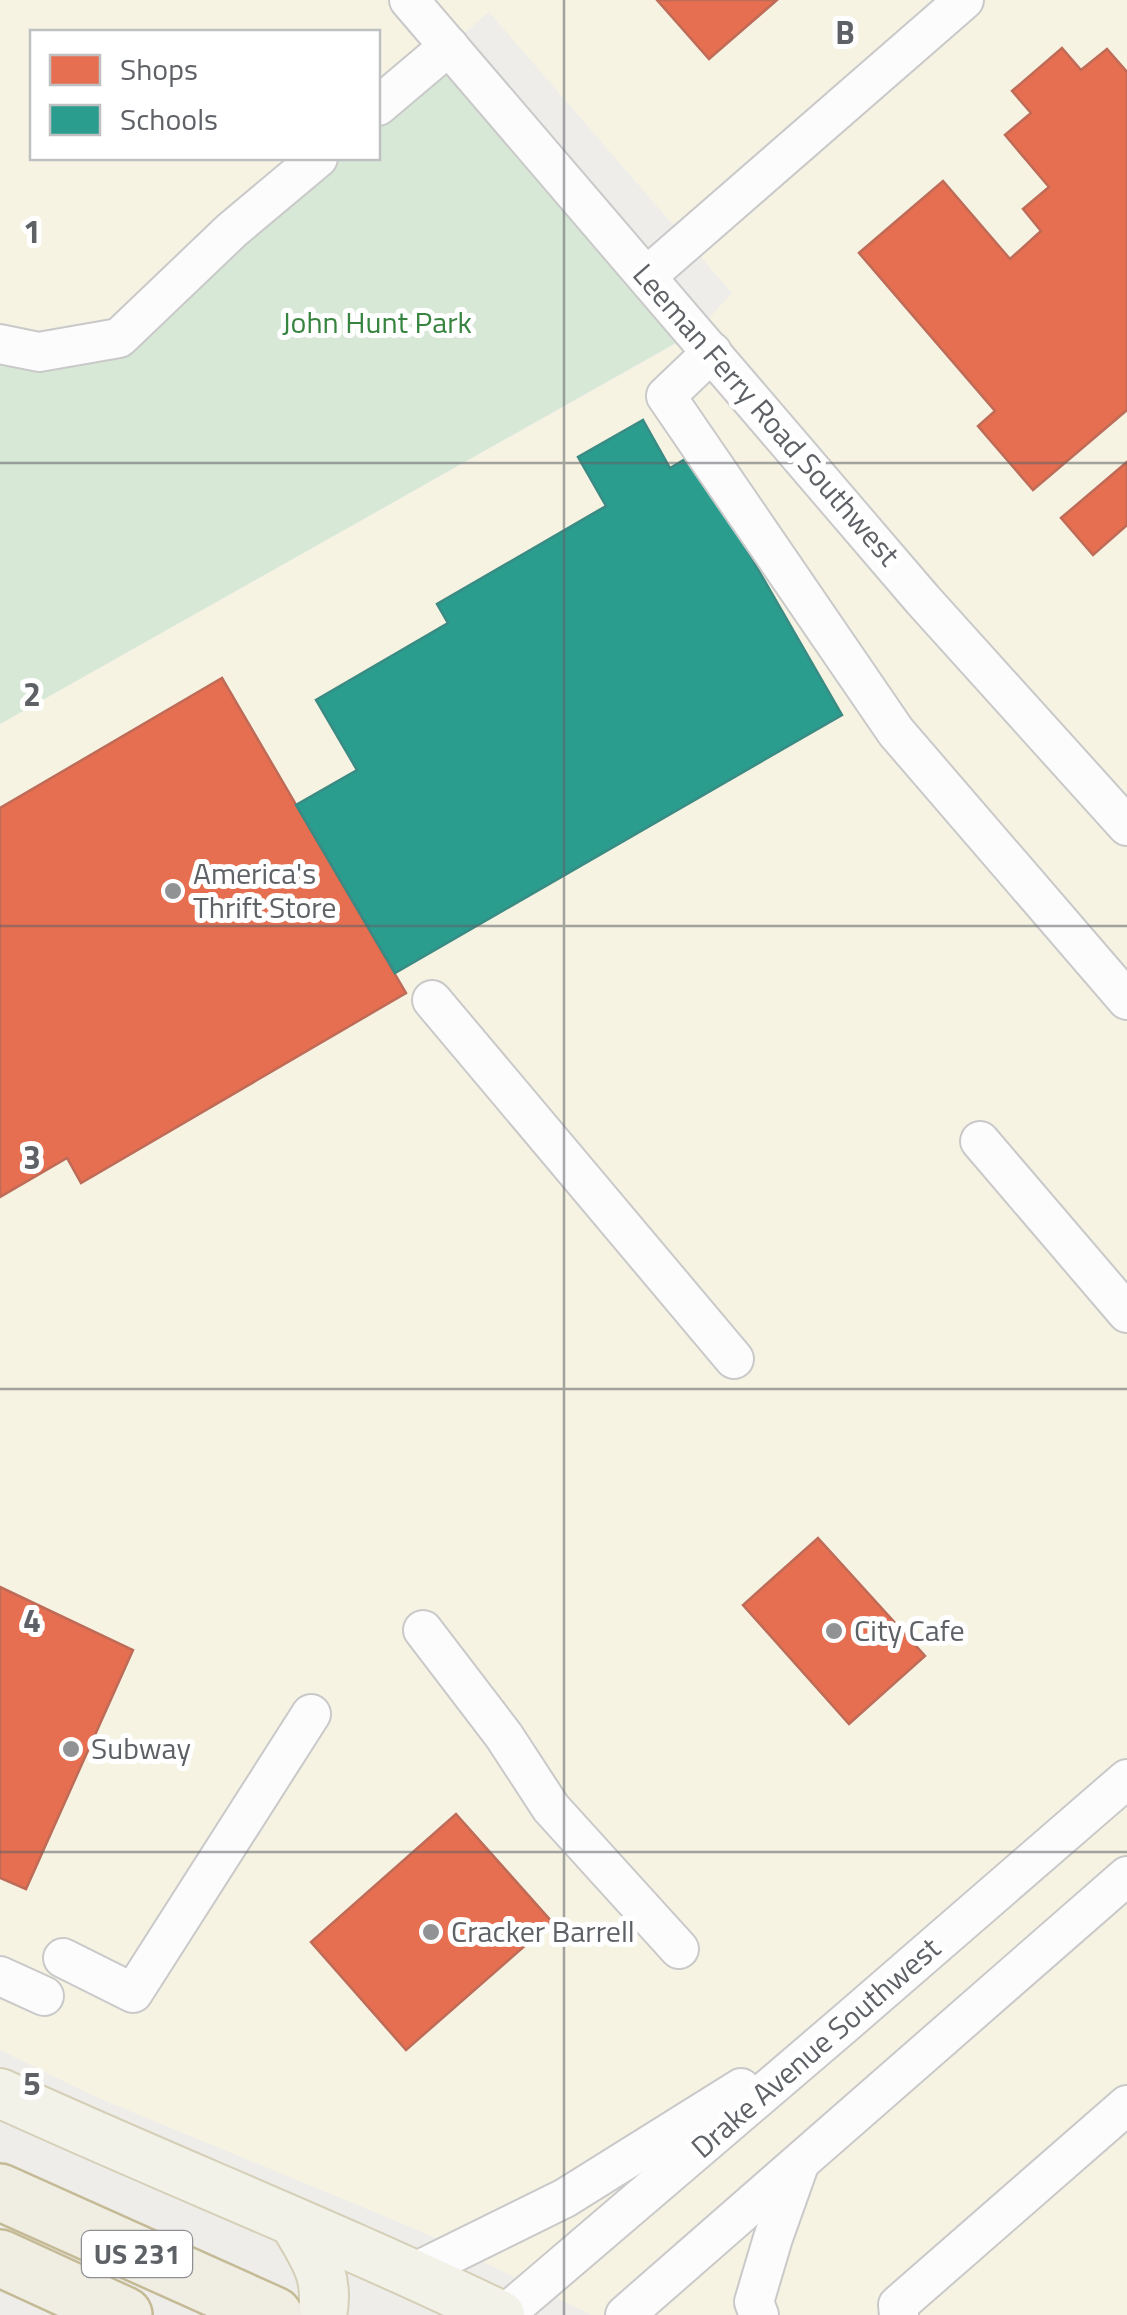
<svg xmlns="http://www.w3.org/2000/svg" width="1127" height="2315" font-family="'Titillium Web',sans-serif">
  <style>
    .commercial { fill: #f6f3e3 }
    .green { fill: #d7e9d6 }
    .shops { fill: #e76f51; stroke: #be6b57; stroke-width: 2.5 }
    .schools { fill: #2a9d8f; stroke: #3a8b83; stroke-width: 2.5 }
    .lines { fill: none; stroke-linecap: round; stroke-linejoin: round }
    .minor-casing { stroke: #cac9ca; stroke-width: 42 }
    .major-casing { stroke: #d5cfb7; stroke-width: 52 }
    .highway-casing { stroke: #c5ba96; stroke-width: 60 }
    .minor { stroke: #fcfcfc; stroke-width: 38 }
    .major { stroke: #f3f2e9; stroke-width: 48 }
    .highway { stroke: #f0ede2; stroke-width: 55 }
    .grid { fill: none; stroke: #5e6166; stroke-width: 2.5; stroke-opacity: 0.55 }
    .poi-dot { fill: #909294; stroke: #fff; stroke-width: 4 }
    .labels { text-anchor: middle; stroke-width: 10; stroke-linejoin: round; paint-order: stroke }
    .shield { fill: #fff; stroke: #8e9094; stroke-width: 2.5 }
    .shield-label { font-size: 28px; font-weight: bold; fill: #5e6166 }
    .park-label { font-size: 30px; fill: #378440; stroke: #fff }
    .street-label { font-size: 30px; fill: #5e6166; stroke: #fff }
    .poi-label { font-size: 30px; fill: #5e6166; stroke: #fff; text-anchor: start }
    .grid-label { font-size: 32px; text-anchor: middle; font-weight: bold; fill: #5e6166; stroke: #fff; stroke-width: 10; stroke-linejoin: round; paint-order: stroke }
  </style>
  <rect width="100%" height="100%" fill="#eeede9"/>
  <path class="commercial" d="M0,0H1127V2315H592L420,2231L96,2097L0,2050V724L695,333L732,293L489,12L378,107V32H32V158H318L119,338L0,344Z"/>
  <path class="green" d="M449,46L695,332L0,724V344L119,338L318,158H378V107Z"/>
  <g class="shops">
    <path d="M657,0H777L709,59Z"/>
    <path d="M1062,48L1081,70L1107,49L1127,72V410L1033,490L978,426L995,411L859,253L943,181L1010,259L1041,231L1023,209L1049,187L1005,135L1031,113L1012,91Z"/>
    <path d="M1127,462V525L1093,555L1061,518Z"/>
    <path d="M222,678L406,993L81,1183L67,1158L0,1197V808Z"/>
    <path d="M818,1538L925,1656L849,1724L743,1605Z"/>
    <path d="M0,1587L133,1650L26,1889L0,1878Z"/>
    <path d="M456,1814L552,1922L406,2050L311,1942Z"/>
  </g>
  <path class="schools" d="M643,420L670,468L692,455L842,715L395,973L296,805L357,770L316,700L448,623L437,604L606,506L578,457Z"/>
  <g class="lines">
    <g class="minor-casing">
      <g id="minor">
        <path d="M409,0L923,600L1127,826"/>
        <path d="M378,106L449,46"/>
        <path d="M647,276L964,0"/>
        <path d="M0,344L39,352L119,338L232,230L318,158"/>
        <path d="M712,352L666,396L896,732L1127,1000"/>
        <path d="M432,1000L734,1359"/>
        <path d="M980,1141L1127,1313"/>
        <path d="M423,1630L504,1736L551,1808L679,1949"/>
        <path d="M63,1958L133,1993L311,1714"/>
        <path d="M0,1976L44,1996"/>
        <path d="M413,2273L565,2198L741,2088"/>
        <path d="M504,2315L849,2020L1127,1779"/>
        <path d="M625,2315L1127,1876"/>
        <path d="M759,2315L754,2302L773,2238L799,2165"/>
        <path d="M899,2315L898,2305L1127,2105"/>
      </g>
    </g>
    <g class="major-casing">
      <g id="major">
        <path d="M0,2093C166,2169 336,2236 500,2315"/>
        <path d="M294,2222C313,2255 330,2276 322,2315"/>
      </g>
    </g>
    <g class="highway-casing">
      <g id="highway">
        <path d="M0,2192L274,2315"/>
        <path d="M0,2258L124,2315"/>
      </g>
    </g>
    <use href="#minor" class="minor"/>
    <use href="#major" class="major"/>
    <use href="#highway" class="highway"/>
  </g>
  <path class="grid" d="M564,0V2315M0,463H1127M0,926H1127M0,1389H1127M0,1852H1127"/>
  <g class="poi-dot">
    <circle cx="173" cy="891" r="10"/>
    <circle cx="834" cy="1631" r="10"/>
    <circle cx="71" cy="1749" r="10"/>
    <circle cx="431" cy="1932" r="10"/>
  </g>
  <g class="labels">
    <rect class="shield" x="82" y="2231" width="110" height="46" rx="8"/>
    <g class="shield-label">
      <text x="137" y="2264">US 231</text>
    </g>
    <g class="park-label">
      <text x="377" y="333">John Hunt Park</text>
    </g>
    <g class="street-label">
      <text transform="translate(766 415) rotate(49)" y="10">Leeman Ferry Road Southwest</text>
      <text transform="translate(816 2048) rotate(-41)" y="10">Drake Avenue Southwest</text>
    </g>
    <g class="poi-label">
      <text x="193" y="884">America's<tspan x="193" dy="34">Thrift Store</tspan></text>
      <text x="854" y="1641">City Cafe</text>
      <text x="91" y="1759">Subway</text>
      <text x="451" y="1942">Cracker Barrell</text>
    </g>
  </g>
  <g class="grid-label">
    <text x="845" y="44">B</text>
    <text x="32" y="243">1</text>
    <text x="32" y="706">2</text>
    <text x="32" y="1169">3</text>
    <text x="32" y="1632">4</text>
    <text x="32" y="2095">5</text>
  </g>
  <rect x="30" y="30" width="350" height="130" fill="#ffffff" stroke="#bfc0c2" stroke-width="2.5"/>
  <rect x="50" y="55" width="50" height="30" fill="#e76f51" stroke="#bfc0c2" stroke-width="2.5"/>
  <text x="120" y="80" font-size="30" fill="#5e6166">Shops</text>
  <rect x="50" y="105" width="50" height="30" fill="#2a9d8f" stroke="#bfc0c2" stroke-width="2.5"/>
  <text x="120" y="130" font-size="30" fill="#5e6166">Schools</text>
</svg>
